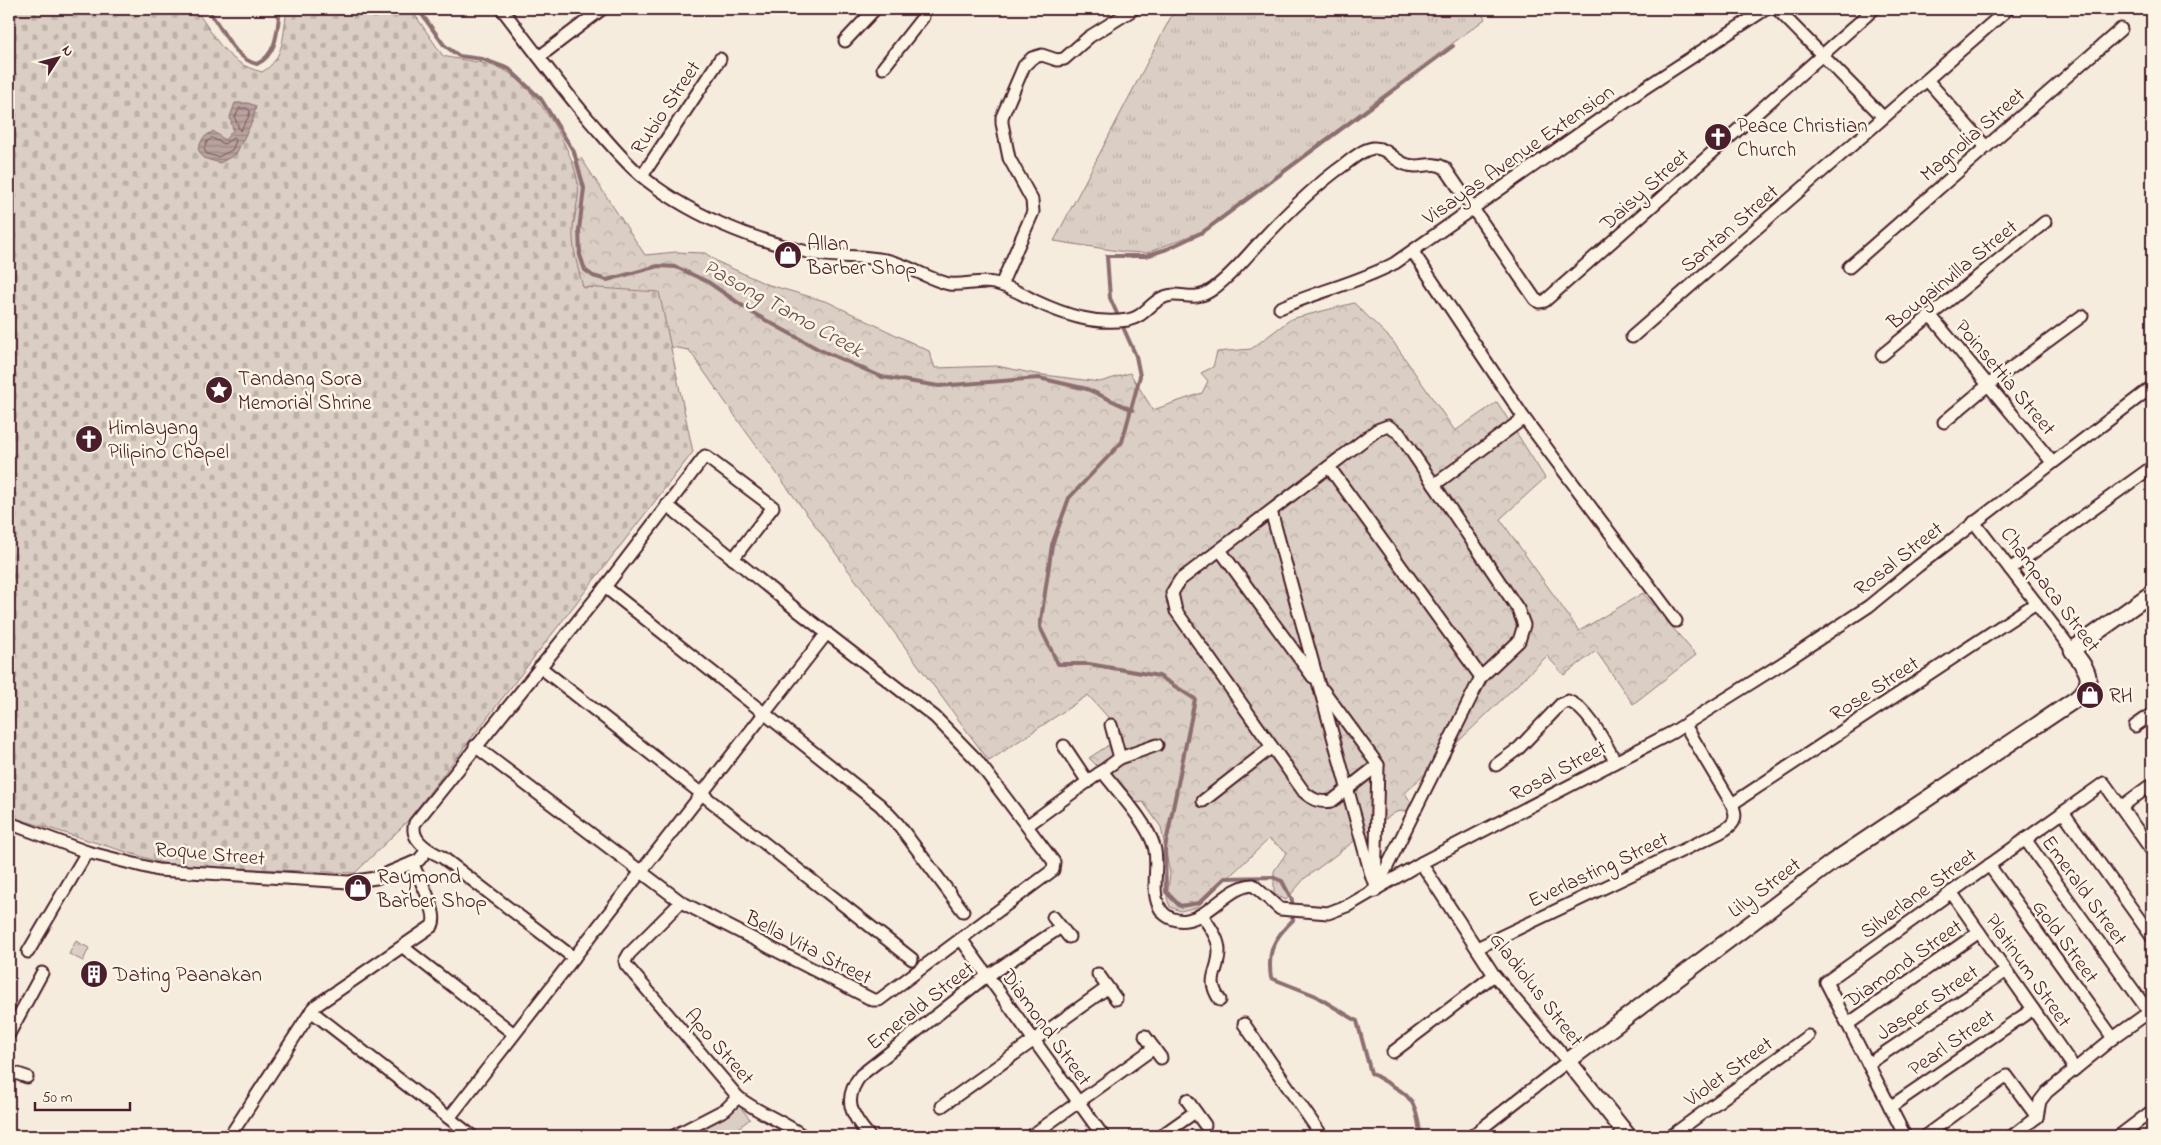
<svg xmlns="http://www.w3.org/2000/svg" width="2161" height="1145" font-family="'Indie Flower',sans-serif">
  <style>
    .grass { fill: url(#grass-tufts); stroke: #927678 }
    .forest { fill: url(#forest-crowns); stroke: #927678 }
    .cemetery { fill: url(#cemetery-stones); stroke: #927678 }
    .green { fill: #dbcec4; stroke: #927678 }
    .water { fill: url(#water-rules); stroke: #8c6e70 }
    .lines { fill: none; stroke-linecap: round; stroke-linejoin: round }
    .shore { stroke: #765459; stroke-width: 1 }
    .stream { stroke: #8c6e70; stroke-width: 4 }
    .street-casing { stroke: #4a1f2b; stroke-width: 15 }
    .secondary-casing { stroke: #4a1f2b; stroke-width: 19 }
    .street { stroke: #fcf5e5; stroke-width: 11 }
    .secondary { stroke: #fcf5e5; stroke-width: 15 }
    .labels { text-anchor: middle; stroke-width: 5; stroke-linejoin: round; paint-order: stroke }
    .street-label { font-size: 21px; fill: #4a1f2b; stroke: #fcf5e5 }
    .poi-label { font-size: 21px; fill: #4a1f2b; stroke: #fcf5e5; text-anchor: start }
    .water-label { font-size: 22px; font-style: italic; fill: #704d53; stroke: #fcf5e5 }
  </style>
  <defs>
    <pattern id="grass-tufts" width="24" height="20" patternUnits="userSpaceOnUse" patternTransform="scale(1.25)"><rect width="24" height="20" fill="#dbcec4"/><path d="M3 7l-1-3M5 7V3M7 7l1-3M15 17l-1-3M17 17v-4M19 17l1-3" fill="none" stroke="#bdb0a9"/></pattern>
    <pattern id="forest-crowns" width="20" height="18" patternUnits="userSpaceOnUse" patternTransform="scale(1.25)"><rect width="20" height="18" fill="#dbcec4"/><path d="M2 6a3 3 0 1 1 6 0M12 15a3 3 0 1 1 6 0" fill="none" stroke="#bdb0a9"/></pattern>
    <pattern id="cemetery-stones" width="16" height="16" patternUnits="userSpaceOnUse" patternTransform="scale(1.25)"><rect width="16" height="16" fill="#dbcec4"/><path d="M2 7V4a2 2 0 0 1 4 0v3zM10 15v-3a2 2 0 0 1 4 0v3z" fill="#bdb0a9"/></pattern>
    <pattern id="water-rules" width="6" height="5" patternUnits="userSpaceOnUse" patternTransform="scale(1.25)"><rect width="6" height="5" fill="#b8a39e"/><path d="M0 2.5h6" fill="none" stroke="#988481"/></pattern>
  </defs>
  <rect width="100%" height="100%" fill="#f5ecde"/>
  <filter id="ink" filterUnits="userSpaceOnUse"><feTurbulence type="fractalNoise" baseFrequency=".02" numOctaves="2"/><feDisplacementMap in="SourceGraphic" scale="10" xChannelSelector="R" yChannelSelector="G"/><feConvolveMatrix kernelMatrix="1 2 1 2 8 2 1 2 1" color-interpolation-filters="sRGB"/></filter>
  <g filter="url(#ink)">
    <g class="grass">
      <path d="M1175,9H1479L1485,19L1202,231L1147,253L1125,252L1054,241Z"/>
      <path d="M76,941L89,948L83,961L69,954Z"/>
    </g>
    <path class="forest" d="M581,158L645,255L676,252L705,253L718,262L766,284L828,302L929,351L935,368L997,366L1036,374L1100,382L1130,373L1153,410L1202,393L1208,381L1201,373L1213,367L1217,352L1251,349L1291,319L1354,303L1392,340L1455,431L1497,402L1545,478L1500,519L1579,631L1643,593L1696,655L1633,704L1596,651L1564,675L1547,656L1405,793L1415,809L1396,812L1369,830L1305,878L1286,900L1274,894V871L1287,852L1269,839L1197,907L1181,911L1170,907L1167,898L1170,874L1161,827L1143,802L1134,803L1089,758L1124,735L1088,695L989,761L747,433L689,350L671,347L667,368L561,266C573,229 583,203 572,163Z"/>
    <path class="cemetery" d="M9,9H195C216,37 225,63 262,72C285,59 283,33 287,9H411L443,56C463,61 487,61 506,71C536,87 575,152 578,185C580,200 573,215 573,230C572,248 578,269 583,287L659,292L693,452L405,824L355,873L172,866L9,816Z"/>
    <path class="green" d="M737,1103L750,1119L728,1136H709L704,1129Z"/>
    <path class="water" d="M235,103H248L256,106L253,120L236,154L220,163L203,158L198,149L203,138L213,131L225,140L233,130L230,117Z"/>
    <g class="lines">
      <g class="shore">
        <path d="M240,108H247L250,111L248,118L240,131L235,118Z"/>
        <path d="M212,138L224,144L233,138L236,141L232,150L218,157L207,154L204,149L207,142Z"/>
      </g>
      <g class="stream">
        <path d="M207,9C222,26 233,59 257,64C278,54 277,29 280,9"/>
        <path d="M418,9L444,45L452,51L459,56L482,59L509,69L541,99L574,152L584,188L579,230L580,255L585,270L593,276L607,280L658,266L676,267L708,282L753,313L818,349L882,377L939,386L1039,378L1087,389L1132,410"/>
        <path d="M1420,1136C1417,1093 1405,1094 1371,1073L1357,1021L1314,995L1271,978C1267,951 1274,938 1293,920L1292,900L1282,881L1272,877L1225,878L1199,903L1180,906L1166,892L1165,848L1195,699L1159,676L1089,664H1058L1040,627L1052,545L1069,498L1122,442L1140,376L1136,356L1110,298L1107,256H1146L1167,249L1203,232L1453,46"/>
      </g>
      <g class="street-casing">
        <g id="street">
          <path d="M502,9C530,46 559,84 589,120C605,138 621,158 639,174C687,214 751,240 812,253C837,258 861,255 885,260C907,264 927,279 949,284C963,286 978,280 994,283C1008,286 1022,294 1035,301C1065,315 1094,325 1128,320C1143,317 1148,306 1160,299C1179,288 1192,305 1213,289C1231,276 1246,257 1261,241C1287,213 1313,187 1344,165C1353,158 1362,150 1373,148C1388,147 1394,162 1408,165C1422,169 1432,160 1445,168L1535,299L1539,302L1545,301L1874,9"/>
          <path d="M1777,9L1883,117"/>
          <path d="M845,41L875,9"/>
          <path d="M539,57L602,9"/>
          <path d="M883,68L923,17V9"/>
          <path d="M1927,80L1986,147"/>
          <path d="M642,176L720,59"/>
          <path d="M1413,252L1524,418L1676,621"/>
          <path d="M1849,267L2121,29"/>
          <path d="M1001,285L1033,212L1032,200L1009,158L1002,123V117L1024,66L1032,58L1042,55L1057,60L1064,59L1089,37L1134,9"/>
          <path d="M1280,308C1318,291 1358,283 1395,263L1643,89L1766,9"/>
          <path d="M1931,316L2052,462"/>
          <path d="M1632,337L2008,9"/>
          <path d="M1882,355L2045,222"/>
          <path d="M1944,422L1988,385L2082,316"/>
          <path d="M1388,426L1399,433L1518,609L1524,625L1519,641L1481,677L1375,891L1378,765L1332,801C1320,803 1313,800 1304,792L1176,611L1172,593L1180,580L1377,430Z"/>
          <path d="M1329,467L1481,677"/>
          <path d="M1434,485L1524,418"/>
          <path d="M1271,511L1372,878"/>
          <path d="M1974,522L2072,650"/>
          <path d="M1220,550L1313,677"/>
          <path d="M2010,569L2152,467"/>
          <path d="M605,587L880,805L898,824L963,911"/>
          <path d="M540,667L912,959"/>
          <path d="M1323,690L1378,765"/>
          <path d="M1111,725L1120,758"/>
          <path d="M2135,726L2152,714"/>
          <path d="M475,746L681,902L873,1000H879L1053,870L1054,862L976,759L935,717L798,611L667,505"/>
          <path d="M1064,746L1088,782"/>
          <path d="M1496,765L1519,748L1561,704L1568,701C1588,708 1605,743 1615,761"/>
          <path d="M1102,771C1118,792 1147,822 1154,846C1160,866 1149,892 1161,910C1166,918 1178,922 1187,920C1212,915 1229,886 1253,885L1280,909L1328,913L1349,905L1421,863L1673,732L1789,659L1869,606L1918,566L2152,387"/>
          <path d="M1203,801L1272,747"/>
          <path d="M1732,804L2036,603"/>
          <path d="M2121,807L2152,784"/>
          <path d="M2063,812L2152,937"/>
          <path d="M9,823L87,852L158,870L349,882L376,878L412,863L419,860L427,850"/>
          <path d="M1028,825L1120,758L1157,745"/>
          <path d="M2025,839L2149,1012"/>
          <path d="M1421,863L1494,975L1568,1061L1472,1136"/>
          <path d="M1989,865L2113,1038"/>
          <path d="M1951,892L2075,1069"/>
          <path d="M681,902L629,954L625,961L626,965L738,1097C758,1113 783,1121 803,1136"/>
          <path d="M1202,915C1209,926 1219,938 1219,951C1219,973 1205,978 1220,1000"/>
          <path d="M1053,917L1069,937"/>
          <path d="M961,939L1103,1136"/>
          <path d="M403,947L514,1034"/>
          <path d="M1477,948L1719,833C1733,826 1739,820 1732,804L1685,725"/>
          <path d="M28,952L87,852"/>
          <path d="M574,958L442,857C429,851 409,840 415,823L605,587L705,456L773,507L733,559"/>
          <path d="M1098,974L1116,999"/>
          <path d="M311,1011L472,1136"/>
          <path d="M1244,1024L1322,1136"/>
          <path d="M1848,1024L1979,932"/>
          <path d="M9,1034L42,973"/>
          <path d="M1145,1036L1161,1058"/>
          <path d="M1393,1052L1494,975"/>
          <path d="M1868,1064L2006,971"/>
          <path d="M9,1071L27,1077"/>
          <path d="M1187,1100L1205,1125"/>
          <path d="M942,1106L1107,988"/>
          <path d="M1890,1107L2033,1009"/>
          <path d="M449,1118L827,633"/>
          <path d="M230,1136L314,1007L432,926C440,913 418,877 412,863"/>
          <path d="M674,1136L726,1109L738,1097"/>
          <path d="M869,1136C851,1115 842,1099 861,1075L980,981L1061,927"/>
          <path d="M1031,1136L1154,1048"/>
          <path d="M1161,1136L1195,1112"/>
          <path d="M1671,1136L1808,1036"/>
          <path d="M1905,1136L1826,982L2104,783L2152,851"/>
          <path d="M1925,1136L2007,1076L2037,1117"/>
          <path d="M2012,1136L2037,1117L2040,1101L2047,1092L2113,1038L2152,1010"/>
          <path d="M2119,1136L2152,1111"/>
        </g>
      </g>
      <g class="secondary-casing">
        <path id="secondary" d="M1628,1136L1568,1061L1831,863L2076,699C2098,680 2086,669 2072,650L2152,593"/>
      </g>
      <use href="#street" class="street"/>
      <use href="#secondary" class="secondary"/>
    </g>
  </g>
  <defs>
    <g id="church-disc" transform="scale(1.4375)"><circle r="9.5" fill="#4a1f2b" stroke="#fcf5e5"/><path d="M-1.2-6h2.4v3.5h3.3v2.4h-3.3V6h-2.4V-.1h-3.3v-2.4h3.3Z" fill="#fff"/></g>
    <g id="shop-disc" transform="scale(1.4375)"><circle r="9.5" fill="#4a1f2b" stroke="#fcf5e5"/><path d="M-5-2.5h2.3a2.7 3.5 0 0 1 5.4 0H5L5.5 6h-11ZM-1.5-2.5h3a1.5 2.3 0 0 0-3 0Z" fill="#fff"/></g>
    <g id="sight-disc" transform="scale(1.4375)"><circle r="9.5" fill="#4a1f2b" stroke="#fcf5e5"/><path d="M0-6L1.8-2.2L6-1.7L2.9 1.2L3.7 5.4L0 3.3L-3.7 5.4L-2.9 1.2L-6-1.7L-1.8-2.2Z" fill="#fff"/></g>
    <g id="building-disc" transform="scale(1.4375)"><circle r="9.5" fill="#4a1f2b" stroke="#fcf5e5"/><path d="M-4-6H4V6H1V3H-1V6H-4ZM-2.5-4.3h1.7v1.8h-1.7ZM.8-4.3h1.7v1.8H.8ZM-2.5-1h1.7V.8h-1.7ZM.8-1h1.7V.8H.8Z" fill="#fff"/></g>
  </defs>
  <g fill-rule="evenodd">
    <use href="#church-disc" x="1718" y="137"/>
    <use href="#shop-disc" x="788" y="255"/>
    <use href="#sight-disc" x="219" y="390"/>
    <use href="#church-disc" x="89" y="439"/>
    <use href="#shop-disc" x="2090" y="695"/>
    <use href="#shop-disc" x="358" y="888"/>
    <use href="#building-disc" x="94" y="974"/>
  </g>
  <g class="labels">
    <g class="street-label">
      <text transform="translate(665 107) rotate(-56)" y="7">Rubio Street</text>
      <text transform="translate(1972 134) rotate(-41)" y="7">Magnolia Street</text>
      <text transform="translate(1518 154) rotate(-35)" y="7">Visayas Avenue Extension</text>
      <text transform="translate(1644 189) rotate(-42)" y="7">Daisy Street</text>
      <text transform="translate(1729 228) rotate(-41)" y="7">Santan Street</text>
      <text transform="translate(1952 274) rotate(-39)" y="7">Bougainvilla Street</text>
      <text transform="translate(2006 377) rotate(50)" y="7">Poinsettia Street</text>
      <text transform="translate(1898 558) rotate(-38)" y="7">Rosal Street</text>
      <text transform="translate(2051 589) rotate(53)" y="7">Champaca Street</text>
      <text transform="translate(1874 688) rotate(-33)" y="7">Rose Street</text>
      <text transform="translate(1558 770) rotate(-28)" y="7">Rosal Street</text>
      <text transform="translate(210 853) rotate(5)" y="7">Roque Street</text>
      <text transform="translate(1598 869) rotate(-25)" y="7">Everlasting Street</text>
      <text transform="translate(1764 887) rotate(-37)" y="7">Lily Street</text>
      <text transform="translate(2085 890) rotate(54)" y="7">Emerald Street</text>
      <text transform="translate(1918 893) rotate(-36)" y="7">Silverlane Street</text>
      <text transform="translate(2066 941) rotate(54)" y="7">Gold Street</text>
      <text transform="translate(809 947) rotate(27)" y="7">Bella Vita Street</text>
      <text transform="translate(1903 963) rotate(-35)" y="7">Diamond Street</text>
      <text transform="translate(2029 970) rotate(55)" y="7">Platinum Street</text>
      <text transform="translate(1537 989) rotate(52)" y="7">Gladiolus Street</text>
      <text transform="translate(1927 1002) rotate(-34)" y="7">Jasper Street</text>
      <text transform="translate(920 1005) rotate(-38)" y="7">Emerald Street</text>
      <text transform="translate(1047 1027) rotate(54)" y="7">Diamond Street</text>
      <text transform="translate(1951 1042) rotate(-35)" y="7">Pearl Street</text>
      <text transform="translate(720 1046) rotate(49)" y="7">Apo Street</text>
      <text transform="translate(1728 1071) rotate(-36)" y="7">Violet Street</text>
    </g>
    <g class="poi-label">
      <text x="1737" y="132">Peace Christian<tspan x="1737" dy="24">Church</tspan></text>
      <text x="807" y="250">Allan<tspan x="807" dy="24">Barber Shop</tspan></text>
      <text x="238" y="385">Tandang Sora<tspan x="238" dy="24">Memorial Shrine</tspan></text>
      <text x="108" y="434">Himlayang<tspan x="108" dy="24">Pilipino Chapel</tspan></text>
      <text x="2109" y="702">RH</text>
      <text x="377" y="883">Raymond<tspan x="377" dy="24">Barber Shop</tspan></text>
      <text x="113" y="981">Dating Paanakan</text>
    </g>
    <g class="water-label">
      <text transform="translate(784 307) rotate(29)" y="8">Pasong Tamo Creek</text>
    </g>
  </g>
  <rect width="2161" height="1145" fill="none" stroke="#fcf5e5" stroke-width="30"/>
  <rect x="15" y="15" width="2131" height="1115" fill="none" stroke="#4a1f2b" stroke-width="2" filter="url(#ink)"/>
  <g transform="translate(58 58) rotate(54)" stroke="#fcf5e5" stroke-width="4" paint-order="stroke">
  <path d="M0-4L9 19L0 12L-9 19Z" fill="#4a1f2b"/>
  <text y="-8" font-size="14" font-weight="bold" text-anchor="middle" fill="#4a1f2b">N</text>
  </g>
  <path d="M35 1102v8h95v-8" fill="none" stroke="#4a1f2b" stroke-width="2.5"/>
  <text x="42" y="1102" font-size="15" fill="#4a1f2b" stroke="#fcf5e5" stroke-width="4" paint-order="stroke">50 m</text>
</svg>
